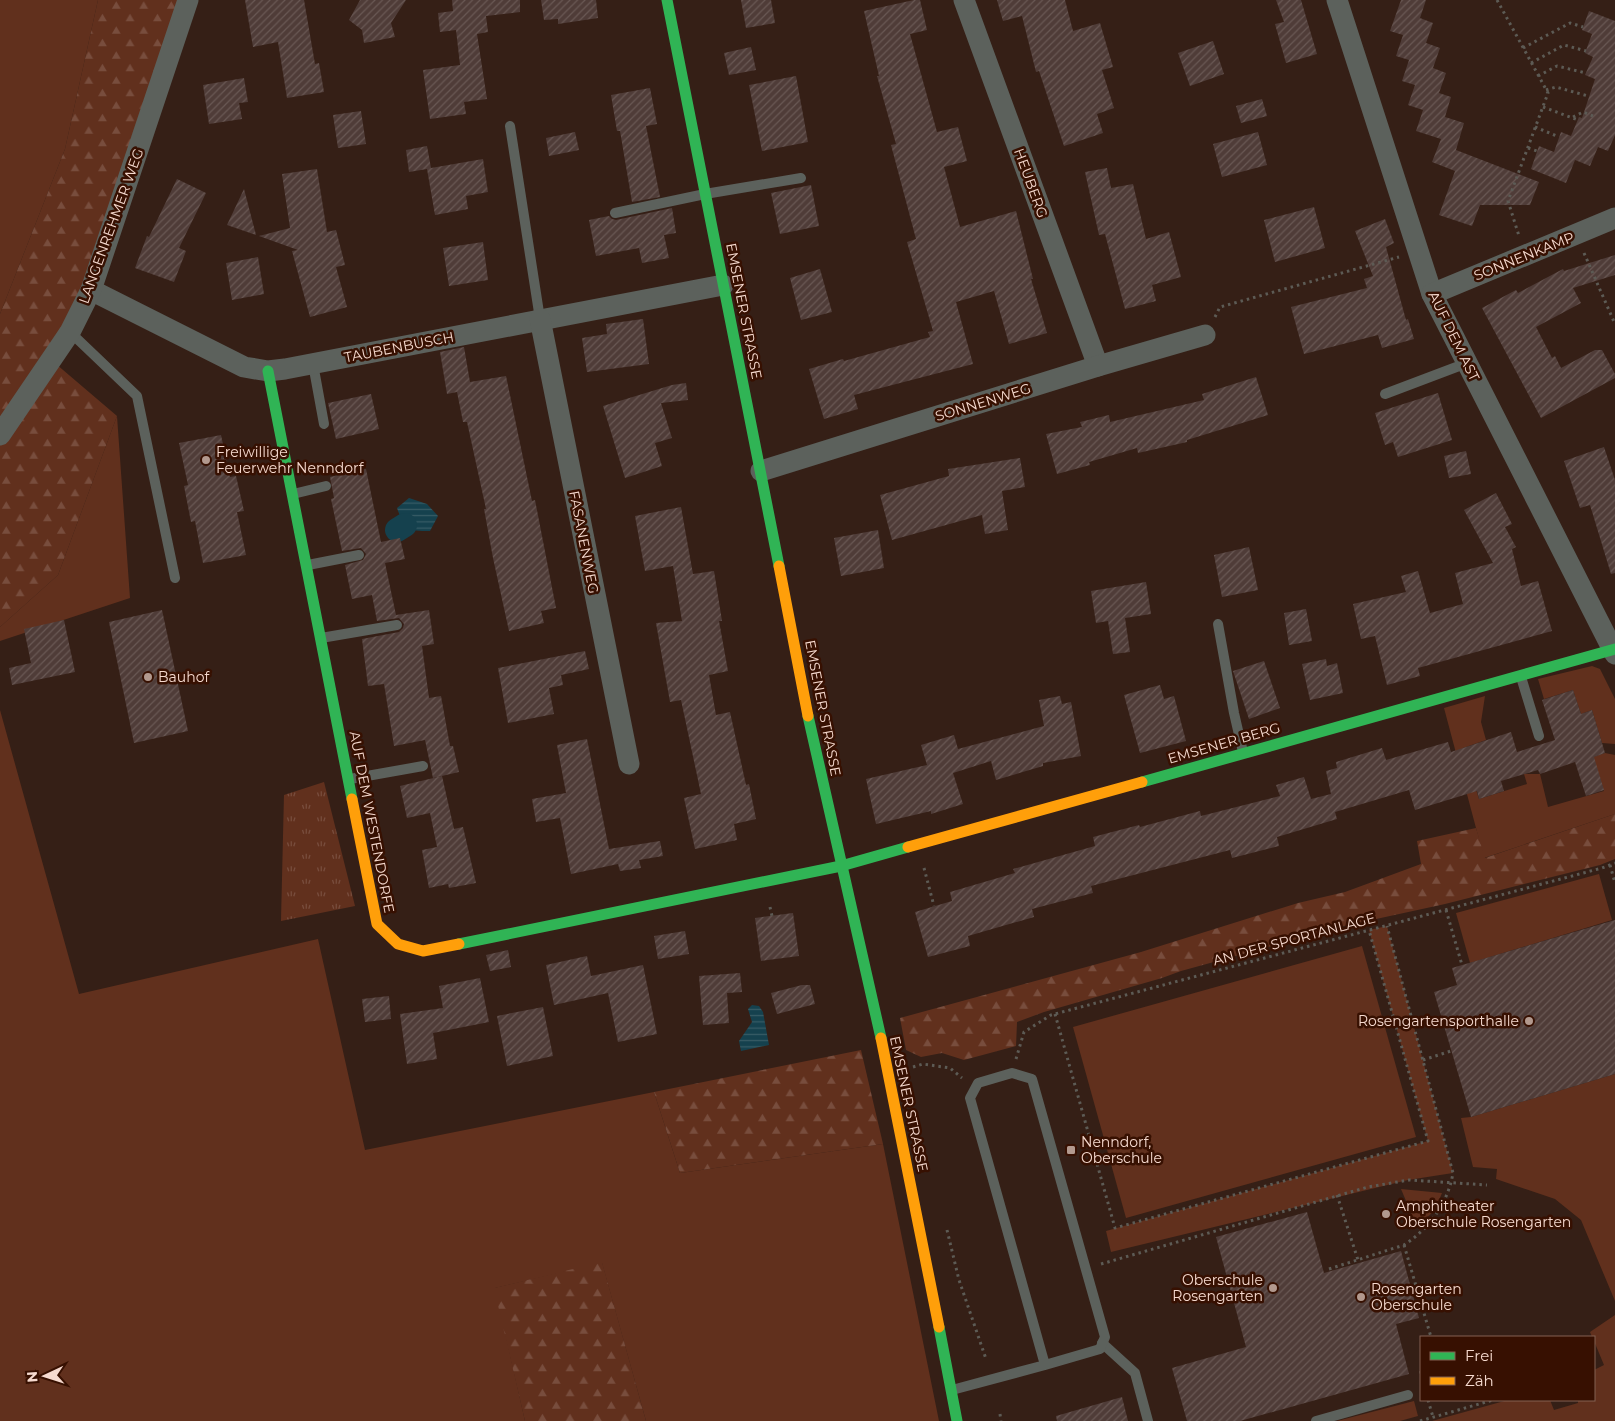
<svg xmlns="http://www.w3.org/2000/svg" width="1615" height="1421" font-family="Montserrat,sans-serif">
  <style>
    .grass { fill: #61301d }
    .forest { fill: url(#forest-firs) }
    .park { fill: url(#park-tufts) }
    .water { fill: url(#water-rules) }
    .lines { fill: none; stroke-linecap: round; stroke-linejoin: round }
    .canal { stroke: #15414e; stroke-width: 24 }
    .building { fill: url(#building-hatch) }
    .path { stroke: #5d5b55; stroke-width: 3; stroke-dasharray: 2.5 4; stroke-linecap: butt }
    .lane { stroke: #5c615c; stroke-width: 10 }
    .street { stroke: #5c615c; stroke-width: 21 }
    .fast { stroke: #30b455; stroke-width: 11 }
    .slow { stroke: #ff9f0a; stroke-width: 11 }
    .poi-dot { fill: #b2998e; stroke: #371001; stroke-width: 2 }
    .labels { text-anchor: middle; stroke-width: 5; stroke-linejoin: round; paint-order: stroke }
    .street-label { font-size: 14px; fill: #f6dacf; stroke: #371001 }
    .poi-label { font-size: 14px; fill: #f6dacf; stroke: #371001; text-anchor: start }
  </style>
  <defs>
    <pattern id="forest-firs" width="22" height="20" patternUnits="userSpaceOnUse" patternTransform="scale(1.25)"><rect width="22" height="20" fill="#61301d"/><path d="M5 1l3.5 6h-7zM16 11l3.5 6h-7z" fill="#784d3d"/></pattern>
    <pattern id="park-tufts" width="24" height="20" patternUnits="userSpaceOnUse" patternTransform="scale(1.25)"><rect width="24" height="20" fill="#61301d"/><path d="M3 7l-1-3M5 7V3M7 7l1-3M15 17l-1-3M17 17v-4M19 17l1-3" fill="none" stroke="#784d3d"/></pattern>
    <pattern id="water-rules" width="6" height="5" patternUnits="userSpaceOnUse" patternTransform="scale(1.25)"><rect width="6" height="5" fill="#15414e"/><path d="M0 2.5h6" fill="none" stroke="#385c66"/></pattern>
    <pattern id="building-hatch" width="6" height="6" patternUnits="userSpaceOnUse" patternTransform="scale(1.25)"><rect width="6" height="6" fill="#4f3c38"/><path d="M-1 1l2-2M0 6l6-6M5 7l2-2" fill="none" stroke="#695854"/></pattern>
  </defs>
  <rect width="100%" height="100%" fill="#351f16"/>
  <g class="grass">
    <path d="M0,0H98L65,149L0,314Z"/>
    <path d="M117,416L130,598L0,641V627L58,575Z"/>
    <path d="M1592,666L1600,669L1615,699V744L1602,743L1592,710L1581,714L1573,690L1544,699L1538,679Z"/>
    <path d="M1485,696L1481,722L1486,740L1463,748L1479,799L1527,784L1524,774H1540L1548,807L1604,791L1593,757L1605,753L1615,755V814L1484,858L1444,708Z"/>
    <path d="M0,710L79,994L318,939L365,1150L654,1092L680,1173L883,1144L939,1421H646L602,1263L495,1288L525,1421H0Z"/>
    <path d="M1599,874L1612,920L1470,963L1456,913Z"/>
    <path d="M1387,926L1453,1173L1408,1180L1111,1252L1106,1231L1428,1141L1369,930Z"/>
    <path d="M1362,946L1416,1137L1126,1218L1073,1027Z"/>
    <path d="M1615,1074V1301L1581,1220L1555,1199L1496,1179L1497,1169L1473,1167L1461,1118L1471,1117Z"/>
    <path d="M1401,1189L1442,1193L1435,1210L1417,1227Z"/>
    <path d="M1615,1315V1421H1432L1508,1400H1550L1554,1410L1578,1403V1400H1594V1370L1604,1365L1594,1341V1337H1592L1590,1332Z"/>
    <path d="M1414,1401L1418,1416L1400,1421H1337Z"/>
  </g>
  <g class="forest">
    <path d="M98,0H178L56,364L117,416L58,575L0,627V314L65,149Z"/>
    <path d="M1615,814V859L1600,865L1445,904L1344,926L1181,971L1162,978L1044,1012L1017,1022L1016,1046L964,1060L942,1053L921,1057L906,1050L900,1018L1141,952L1298,903L1345,892L1421,864L1417,841L1476,828L1485,858Z"/>
    <path d="M861,1050L883,1144L680,1173L654,1092Z"/>
    <path d="M602,1262L646,1421H525L494,1288Z"/>
  </g>
  <path class="park" d="M324,782L355,906L281,921L284,795Z"/>
  <g class="water">
    <path d="M409,498L427,504L438,516L430,531C407,531 405,530 397,508Z"/>
    <path d="M752,1005L759,1006L763,1012L769,1045L741,1051L739,1041L752,1022L748,1009Z"/>
  </g>
  <g class="lines">
    <path class="canal" d="M397,530L405,525"/>
  </g>
  <g class="building">
    <path d="M245,0H304L315,64L319,63L324,92L287,98L278,42L253,47Z"/>
    <path d="M360,0H406L391,23L395,37L364,43L362,30L349,20Z"/>
    <path d="M452,0H520V12L486,16L488,32L477,34L487,99L464,102L466,114L430,119L423,70L460,65L456,30L440,32L438,13L453,11Z"/>
    <path d="M541,0H596L598,18L558,24V19L544,20Z"/>
    <path d="M741,0H771L775,23L746,28Z"/>
    <path d="M914,0H920L927,30L910,34L937,132L958,127L967,161L944,167L960,227L1016,211L1033,279H1031L1047,333L1009,344L994,291L956,302L973,364L854,395L858,409L824,419L809,369L843,359L844,361L930,337L928,332L933,331L907,242L916,239L891,145L896,144L877,76H879L864,11Z"/>
    <path d="M997,0H1065L1073,31L1100,23L1113,67L1102,70L1114,108L1097,114L1103,133L1064,146L1039,71L1036,72L1022,16L1003,21Z"/>
    <path d="M1276,0H1301L1317,54L1286,63L1275,24L1284,22Z"/>
    <path d="M1401,0H1426L1420,18L1433,23L1426,43L1440,48L1433,68L1446,73L1439,93L1451,97L1445,117L1464,123L1456,150L1539,182L1530,205H1480L1472,226L1439,215L1455,171L1432,162L1441,139L1416,131L1423,110L1408,105L1415,85L1402,81L1409,60L1396,56L1403,35L1390,31Z"/>
    <path d="M1589,11L1615,21V135L1608,151L1598,147L1590,166L1575,160L1566,183L1531,169L1539,146L1554,152L1561,132L1571,136L1579,117L1582,118L1595,79L1585,75L1593,57L1585,53L1592,34L1582,30Z"/>
    <path d="M1213,41L1224,74L1190,86L1178,53Z"/>
    <path d="M751,47L756,70L729,75L724,53Z"/>
    <path d="M796,76L808,142L762,151L749,85Z"/>
    <path d="M244,78L248,102L239,103L242,119L209,124L203,85Z"/>
    <path d="M650,88L657,124L646,126L660,197L632,202L620,131H617L611,95Z"/>
    <path d="M1262,99L1267,116L1241,123L1236,106Z"/>
    <path d="M361,111L366,144L338,148L333,115Z"/>
    <path d="M575,132L579,150L549,156L546,138Z"/>
    <path d="M1258,132L1267,165L1222,177L1213,144Z"/>
    <path d="M427,146L431,168L483,159L488,192L466,196L468,209L435,215L427,169L409,172L406,150Z"/>
    <path d="M1107,168L1111,188L1133,184L1146,239L1169,232L1181,277L1152,285L1156,301L1125,309L1105,234L1099,235L1085,172Z"/>
    <path d="M317,169L327,232L336,230L345,265L336,267L347,307L310,317L292,251L298,250L259,236L290,228L282,174Z"/>
    <path d="M177,179L206,193L179,248L186,251L174,282L135,268L147,236L149,237Z"/>
    <path d="M811,185L819,226L780,234L771,193Z"/>
    <path d="M244,189L256,235L227,225Z"/>
    <path d="M1314,207L1325,248L1275,262L1264,220Z"/>
    <path d="M672,208L676,233L664,235L669,258L642,263L639,248L596,256L589,220L609,216L612,219L616,220Z"/>
    <path d="M1385,219L1394,243L1386,247L1406,320L1408,319L1414,339L1382,348L1378,335L1304,354L1291,307L1367,288L1364,279L1373,276L1355,231Z"/>
    <path d="M483,242L488,280L449,286L443,248Z"/>
    <path d="M1615,255V275L1573,288L1581,303L1536,327L1552,358L1555,356L1561,368L1595,350H1602L1615,374V378L1541,418L1482,308L1516,290L1518,293L1563,269L1564,271Z"/>
    <path d="M258,257L264,294L232,300L226,263Z"/>
    <path d="M820,269L832,312L801,320L790,278Z"/>
    <path d="M643,319L649,364L587,372L582,338L607,334L606,324Z"/>
    <path d="M464,347L470,382L506,376L532,501L535,500L556,608L541,611L544,623L509,631L493,558L484,509H486L467,422H463L457,392L447,394L440,352Z"/>
    <path d="M1256,377L1268,415L1187,440V442L1138,453L1137,448L1089,462L1090,465L1057,474L1046,434L1082,427L1080,422L1109,415L1110,422L1204,400L1202,394Z"/>
    <path d="M686,383L688,400L661,403L672,438L655,443L662,466L625,478L603,406L672,385Z"/>
    <path d="M1438,393L1452,440L1398,457L1393,442L1385,445L1375,413Z"/>
    <path d="M371,394L379,429L336,439L328,403Z"/>
    <path d="M221,435L230,477L236,476L244,511L237,512L246,555L203,563L195,521L191,522L184,486L188,485L179,443Z"/>
    <path d="M1604,447L1615,480V573L1611,574L1590,505L1580,508L1564,461Z"/>
    <path d="M1466,451L1471,474L1449,478L1444,456Z"/>
    <path d="M1020,458L1025,487L1002,491L1008,530L985,534L982,515L892,540L880,495L949,476L948,469Z"/>
    <path d="M366,469L381,542L400,538L405,559L385,563L396,615L429,610L434,644L422,646L429,698L441,696L450,746H453L459,772L433,778L425,740L394,746L384,684L368,686L362,639L399,632L403,628L404,624L399,618L377,621L372,595L352,599L345,565L363,560L366,554L361,548L342,551L331,499L334,498L330,477Z"/>
    <path d="M1496,493L1512,524L1505,527L1516,547L1512,549L1521,586L1538,581L1552,631L1418,668L1420,676L1387,685L1375,636L1361,639L1353,604L1406,592L1401,576L1418,571L1430,613L1463,604L1455,573L1493,563L1464,510Z"/>
    <path d="M681,507L693,574L714,571L722,621H719L728,671L709,675L716,715L730,712L746,785L749,784L756,819L734,824L737,840L695,849L684,798L701,794L681,700L670,702L656,623L682,621L673,566L645,571L635,516Z"/>
    <path d="M878,530L884,568L841,576L834,538Z"/>
    <path d="M1249,547L1258,590L1222,597L1214,555Z"/>
    <path d="M1146,582L1151,614L1125,618L1130,652L1113,654L1108,621L1096,623L1091,591Z"/>
    <path d="M1306,609L1312,641L1289,645L1284,613Z"/>
    <path d="M162,610L188,731L134,743L109,622Z"/>
    <path d="M64,620L75,672L12,685L9,668L31,663L24,629Z"/>
    <path d="M585,651L589,669L561,675L563,685L549,688L554,714L508,723L498,668Z"/>
    <path d="M1326,659L1327,666L1337,663L1343,693L1310,700L1302,664Z"/>
    <path d="M1264,661L1280,708L1249,719L1233,671Z"/>
    <path d="M1160,685L1164,699L1174,696L1186,741L1140,753L1124,695Z"/>
    <path d="M1573,690L1581,714L1592,710L1602,743L1605,753L1594,757L1604,790L1586,796L1575,762L1540,774L1538,770L1501,781L1504,791L1479,799L1477,791L1415,810L1409,790L1335,812L1337,819L1277,837L1279,846L1232,858L1230,850L1091,886L1093,893L1032,909L1034,917L968,936L970,946L928,957L915,912L952,901L950,892L1015,873L1013,869L1095,846L1093,837L1139,825L1140,827L1200,811L1201,816L1280,796L1276,785L1304,777L1311,799L1331,794L1326,771L1337,768L1336,762L1382,748L1386,760L1448,742L1451,752L1511,732L1517,752L1555,740L1542,700Z"/>
    <path d="M1060,696L1062,704L1071,702L1081,756L1043,763V766L996,780L991,761L953,773L963,804L931,814V811L876,824L866,779L927,765L921,745L954,735L958,749L1044,726L1039,700Z"/>
    <path d="M587,739L609,849L660,841L663,856L639,860L641,868L620,871L618,864L571,874L560,818L536,822L532,799L566,793L557,745Z"/>
    <path d="M442,776L454,829L463,827L476,883L449,888L448,884L429,888L422,850L437,847L430,813L407,818L400,786Z"/>
    <path d="M793,913L799,956L761,961L755,918Z"/>
    <path d="M1615,920V1074L1471,1117L1434,992L1457,985L1452,968Z"/>
    <path d="M685,931L689,954L658,959L654,936Z"/>
    <path d="M508,950L511,967L490,971L486,955Z"/>
    <path d="M587,956L591,976L643,965L657,1034L618,1042L608,993L554,1005L546,965Z"/>
    <path d="M740,973L742,992L727,993L729,1023L703,1025L699,976Z"/>
    <path d="M480,978L489,1022L433,1033L437,1059L407,1064L400,1014L443,1008L439,986Z"/>
    <path d="M802,985H810L815,1004L777,1014L771,993Z"/>
    <path d="M389,996L391,1019L365,1022L362,999Z"/>
    <path d="M543,1007L553,1056L507,1066L497,1016Z"/>
    <path d="M1307,1212L1324,1273L1401,1251L1419,1318L1396,1324L1409,1374L1240,1421H1187L1172,1368L1246,1347L1216,1237Z"/>
    <path d="M1122,1397L1128,1421H1057L1056,1416Z"/>
  </g>
  <g class="lines">
    <g class="path">
      <path d="M1497,0L1548,93L1508,201L1519,236"/>
      <path d="M1523,48L1570,23L1583,27"/>
      <path d="M1531,63L1564,45L1586,51"/>
      <path d="M1538,76L1557,66L1586,73"/>
      <path d="M1546,90L1556,87L1588,96"/>
      <path d="M1543,107L1578,120"/>
      <path d="M1573,117L1583,112L1593,116"/>
      <path d="M1535,127L1559,137"/>
      <path d="M1528,148L1537,151"/>
      <path d="M1584,253L1615,324"/>
      <path d="M1215,317L1220,307L1399,257"/>
      <path d="M1610,865L1615,883"/>
      <path d="M924,868L934,906"/>
      <path d="M770,907L772,916"/>
      <path d="M1446,910L1462,965"/>
      <path d="M1055,1014L1115,1228L1428,1141L1369,930"/>
      <path d="M1016,1059L1024,1032L1051,1015L1602,868L1615,863"/>
      <path d="M1423,1060L1451,1051"/>
      <path d="M913,1067L923,1064L950,1068L962,1078"/>
      <path d="M1337,1195L1358,1260"/>
      <path d="M947,1230L959,1280L986,1359"/>
      <path d="M1404,1245L1431,1337"/>
      <path d="M1101,1264L1368,1187L1409,1180L1487,1185"/>
      <path d="M1329,1269L1404,1245C1429,1229 1448,1203 1453,1173L1387,926"/>
      <path d="M1421,1371V1376"/>
      <path d="M1428,1400L1433,1417"/>
      <path d="M1000,1414L1001,1421"/>
      <path d="M1420,1421L1493,1400"/>
    </g>
    <g class="lane">
      <path d="M510,126L540,319"/>
      <path d="M615,213L705,194L801,178"/>
      <path d="M70,332L137,396L175,578"/>
      <path d="M313,364L324,424"/>
      <path d="M1385,394L1467,363"/>
      <path d="M293,494L326,486"/>
      <path d="M308,565L359,555"/>
      <path d="M1218,624L1234,713L1243,752"/>
      <path d="M321,638L397,625"/>
      <path d="M1521,677L1539,736"/>
      <path d="M350,779L423,766"/>
      <path d="M1102,1343L1135,1373L1148,1421"/>
      <path d="M952,1390L1045,1365L970,1098L978,1083L1012,1073L1032,1079L1105,1337L1100,1349L1045,1365"/>
      <path d="M1316,1421L1408,1395"/>
    </g>
    <g class="street">
      <path d="M964,0L1098,366"/>
      <path d="M1337,0L1432,294L1615,654"/>
      <path d="M91,290L244,367L268,371L285,369L723,285"/>
      <path d="M1432,294L1615,218"/>
      <path d="M540,319L629,764"/>
      <path d="M0,435L70,332L91,290L188,0"/>
      <path d="M761,471L1098,366L1205,335"/>
    </g>
    <g class="fast">
      <path d="M667,0L779,566"/>
      <path d="M268,371L352,799"/>
      <path d="M808,716L881,1038"/>
      <path d="M1142,782L1615,649"/>
      <path d="M459,944L841,866L908,847"/>
      <path d="M939,1327L957,1421"/>
    </g>
    <g class="slow">
      <path d="M779,566L808,716"/>
      <path d="M352,799L377,924L398,944L423,951L459,944"/>
      <path d="M908,847L1142,782"/>
      <path d="M881,1038L939,1327"/>
    </g>
  </g>
  <g class="poi-dot">
    <circle cx="206" cy="460" r="5"/>
    <circle cx="148" cy="677" r="5"/>
    <circle cx="1529" cy="1021" r="5"/>
    <rect x="1066" y="1145" width="10" height="10" rx="2.5"/>
    <circle cx="1386" cy="1214" r="5"/>
    <circle cx="1273" cy="1288" r="5"/>
    <circle cx="1361" cy="1297" r="5"/>
  </g>
  <g class="labels">
    <g class="street-label">
      <text transform="translate(1031 183) rotate(70)" y="5">HEUBERG</text>
      <text transform="translate(111 226) rotate(-70)" y="5">LANGENREHMER WEG</text>
      <text transform="translate(1524 256) rotate(-22)" y="5">SONNENKAMP</text>
      <text transform="translate(744 311) rotate(79)" y="5">EMSENER STRASSE</text>
      <text transform="translate(1454 336) rotate(64)" y="5">AUF DEM AST</text>
      <text transform="translate(399 347) rotate(-11)" y="5">TAUBENBUSCH</text>
      <text transform="translate(983 402) rotate(-17)" y="5">SONNENWEG</text>
      <text transform="translate(584 542) rotate(79)" y="5">FASANENWEG</text>
      <text transform="translate(823 708) rotate(79)" y="5">EMSENER STRASSE</text>
      <text transform="translate(1224 743) rotate(-16)" y="5">EMSENER BERG</text>
      <text transform="translate(372 822) rotate(79)" y="5">AUF DEM WESTENDORFE</text>
      <text transform="translate(1294 939) rotate(-15)" y="5">AN DER SPORTANLAGE</text>
      <text transform="translate(909 1104) rotate(78)" y="5">EMSENER STRASSE</text>
    </g>
    <g class="poi-label">
      <text x="216" y="457">Freiwillige<tspan x="216" dy="16">Feuerwehr Nenndorf</tspan></text>
      <text x="158" y="682">Bauhof</text>
      <text x="1519" y="1026" text-anchor="end">Rosengartensporthalle</text>
      <text x="1081" y="1147">Nenndorf,<tspan x="1081" dy="16">Oberschule</tspan></text>
      <text x="1396" y="1211">Amphitheater<tspan x="1396" dy="16">Oberschule Rosengarten</tspan></text>
      <text x="1263" y="1285" text-anchor="end">Oberschule<tspan x="1263" dy="16">Rosengarten</tspan></text>
      <text x="1371" y="1294">Rosengarten<tspan x="1371" dy="16">Oberschule</tspan></text>
    </g>
  </g>
  <rect x="1420" y="1336" width="175" height="65" fill="#371001" stroke="#836153"/>
  <rect x="1430" y="1352" width="25" height="8" fill="#30b455" stroke="#836153"/>
  <text x="1465" y="1361" font-size="15" fill="#f6dacf">Frei</text>
  <rect x="1430" y="1377" width="25" height="8" fill="#ff9f0a" stroke="#836153"/>
  <text x="1465" y="1386" font-size="15" fill="#f6dacf">Zäh</text>
  <g transform="translate(45 1376) rotate(266)" stroke="#371001" stroke-width="4" paint-order="stroke">
  <path d="M0-4L9 19L0 12L-9 19Z" fill="#f6dacf"/>
  <text y="-8" font-size="14" font-weight="bold" text-anchor="middle" fill="#f6dacf">N</text>
  </g>
</svg>
